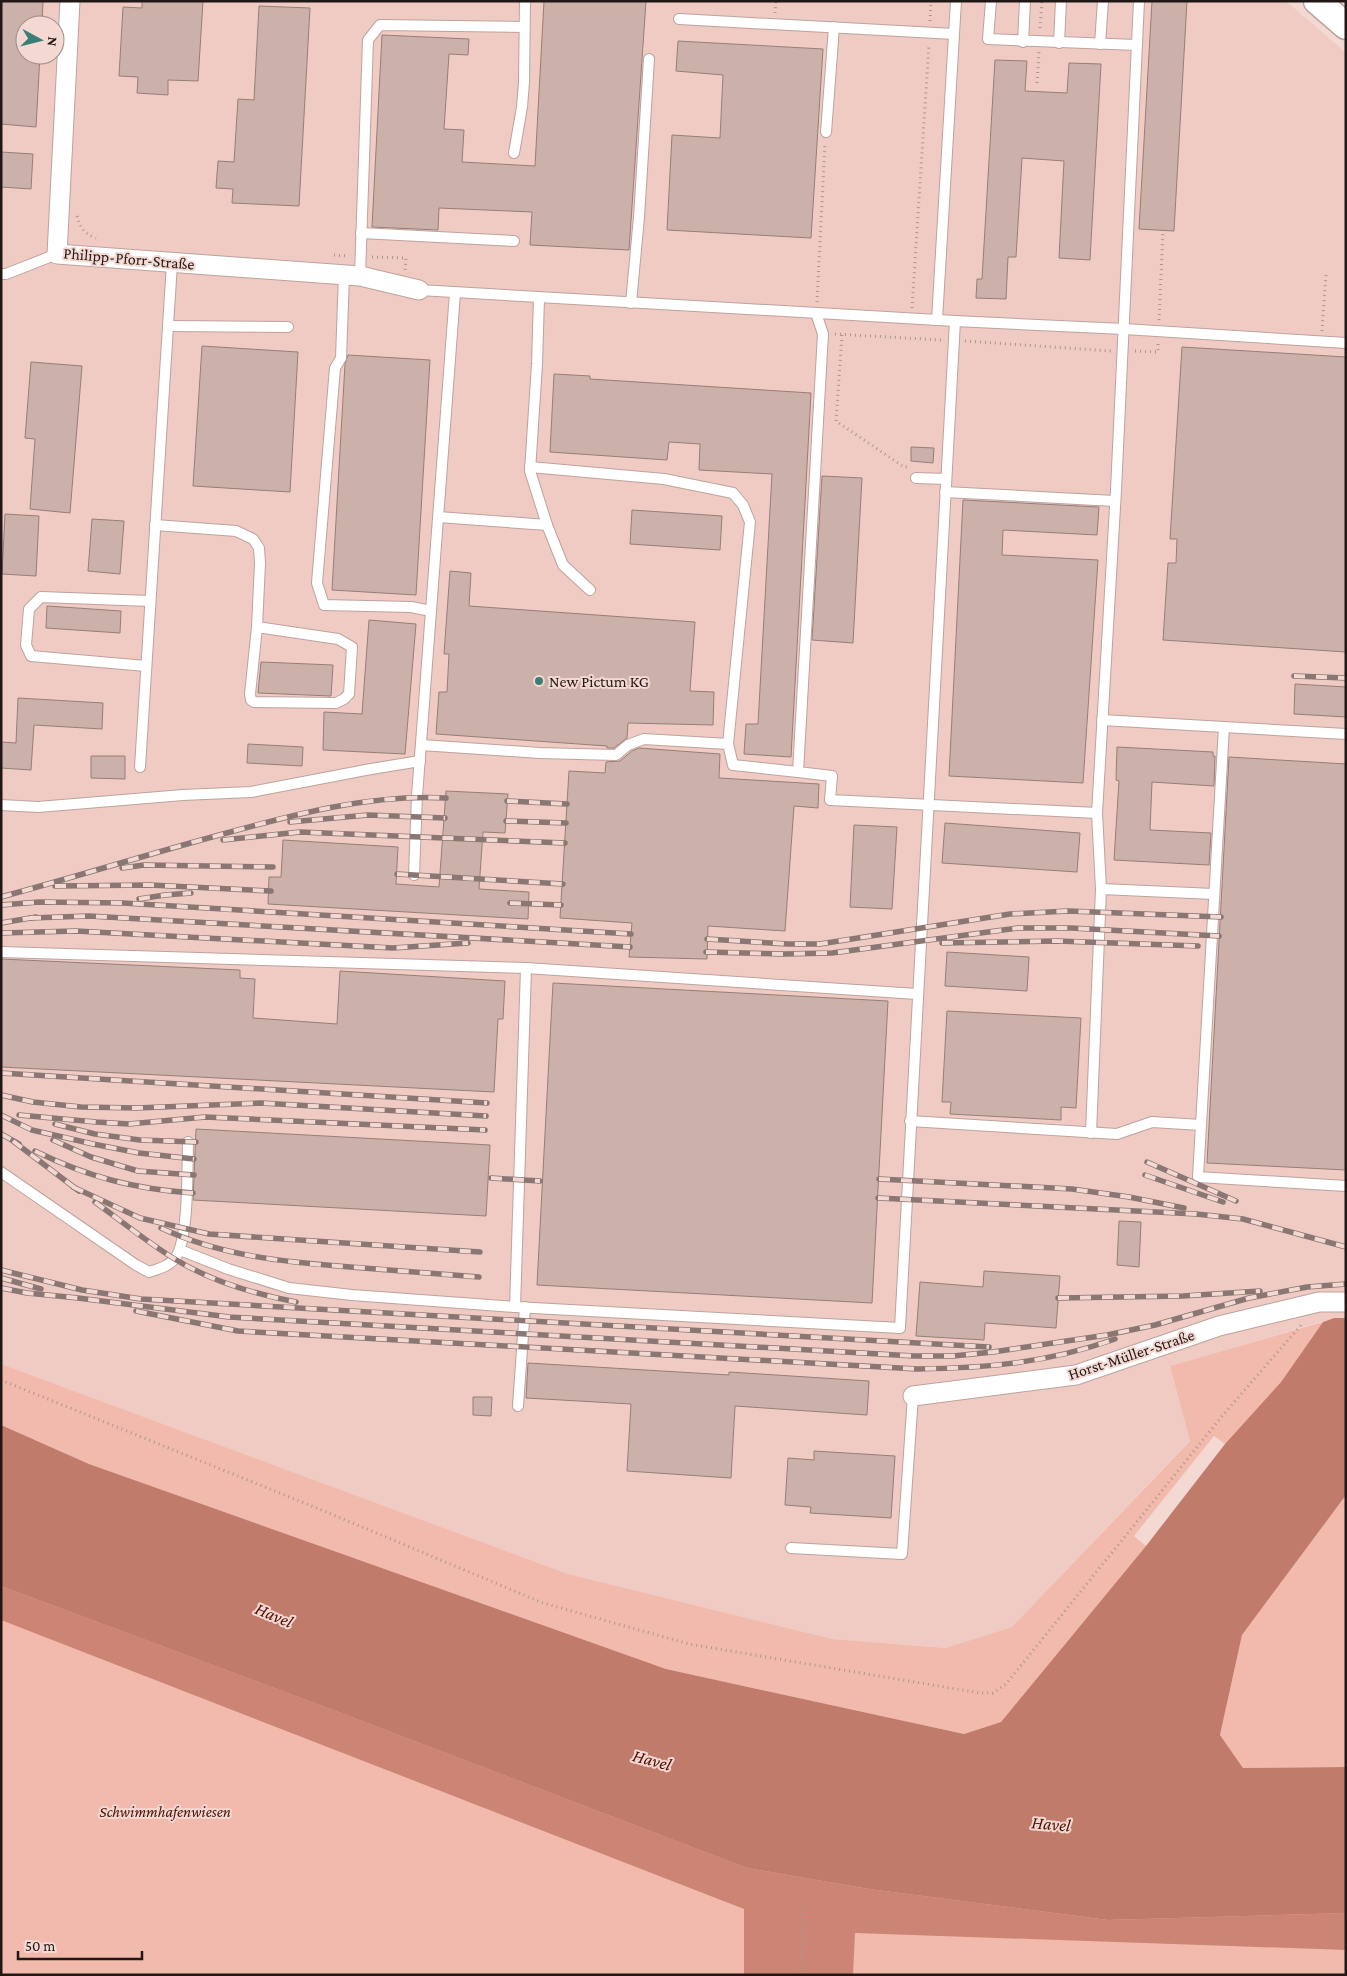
<svg xmlns="http://www.w3.org/2000/svg" width="1347" height="1976" font-family="'Crimson Pro',serif">
  <style>
    .built { fill: #efcbc3; fill-rule: evenodd }
    .green { fill: #f2baad }
    .forest { fill: #cc8575 }
    .water { fill: #c17b6b }
    .building { fill: #cbb1aa; stroke: #967e78 }
    .lines { fill: none; stroke-linecap: round; stroke-linejoin: round }
    .lane-casing { stroke: #bda39d; stroke-width: 12 }
    .street-casing { stroke: #bda39d; stroke-width: 21 }
    .secondary-casing { stroke: #bda39d; stroke-width: 29 }
    .path { stroke: #ac9691; stroke-width: 3; stroke-dasharray: 1 4; stroke-linecap: butt }
    .lane { stroke: #fff; stroke-width: 10 }
    .street { stroke: #fff; stroke-width: 19 }
    .secondary { stroke: #fff; stroke-width: 26 }
    .rail-casing { stroke: #8a7773; stroke-width: 5.5 }
    .rail { stroke: #f4d8d2; stroke-width: 4; stroke-dasharray: 11; stroke-linecap: butt }
    .poi-dot { fill: #397f75; stroke: #f4d8d2; stroke-width: 2 }
    .labels { text-anchor: middle; stroke-width: 4; stroke-linejoin: round; paint-order: stroke }
    .street-label { font-size: 16px; fill: #211715; stroke: #f4d8d2 }
    .poi-label { font-size: 16px; fill: #211715; stroke: #f4d8d2; text-anchor: start }
    .park-label { font-size: 16px; font-style: italic; fill: #501004; stroke: #f4d8d2 }
    .water-label { font-size: 18px; font-style: italic; fill: #511004; stroke: #f4d8d2 }
  </style>
  <rect width="100%" height="100%" fill="#f4d8d2"/>
  <path class="built" d="M1,1H1286L1346,53V1318H1334L1170,1366L1190,1440L1012,1627L947,1648L832,1639L568,1574L1,1364ZM25,25H55V55H25Z"/>
  <g class="green">
    <path d="M1323,1322L1281,1382L1225,1444L1214,1436L1134,1536L1146,1546L1001,1722L964,1734L666,1669L89,1464L1,1425V1364L568,1574L832,1639L946,1648L1012,1627L1190,1441L1170,1366Z"/>
    <path d="M1346,1495V1767L1243,1768L1220,1735L1242,1635Z"/>
    <path d="M1,1570L1346,1905V1975H1Z"/>
  </g>
  <path class="forest" d="M1,1586L333,1710L747,1868L869,1889L1108,1920L1346,1913V1950L855,1933L853,1975H744V1909L1,1620Z"/>
  <path class="water" d="M1334,1318H1346V1495L1242,1635L1220,1735L1243,1768L1346,1767V1913L1108,1920L869,1889L747,1868L333,1710L1,1586V1425L89,1464L666,1669L964,1734L1001,1722L1146,1546L1225,1444L1281,1382L1323,1322Z"/>
  <g class="building">
    <path d="M1,1H43L42,25H25V55H40L36,127L1,124Z"/>
    <path d="M142,1H203L198,81L168,80V95L137,93L138,77L119,76L123,7L142,8Z"/>
    <path d="M544,1H646L629,250L530,245L532,212L439,208L438,230L372,227L382,35L469,39L468,55L449,54L444,129L464,130L462,162L535,166Z"/>
    <path d="M1152,1H1187L1174,231L1139,229Z"/>
    <path d="M259,6L310,8L299,206L232,203L233,189L216,188L218,161L234,162L238,99L254,100Z"/>
    <path d="M678,41L823,49L811,238L667,230L672,135L720,138L723,75L676,71Z"/>
    <path d="M995,60L1027,61L1025,91L1067,93L1069,63L1101,64L1090,260L1059,258L1064,161L1022,158L1016,257H1008L1006,299L976,298L977,279H982Z"/>
    <path d="M1,152L33,154L31,189L1,187Z"/>
    <path d="M202,346L298,352L290,492L193,486Z"/>
    <path d="M1182,347L1346,357V652L1163,640L1168,563H1176L1177,539H1170Z"/>
    <path d="M348,355L430,360L416,595L332,590L345,364Z"/>
    <path d="M31,362L82,366L70,513L30,509L35,439L25,438Z"/>
    <path d="M554,374L590,376V379L811,393L791,757L744,754L746,724H758L772,474L699,470L700,444L669,442L667,460L550,452Z"/>
    <path d="M911,447L934,448L933,463L911,461Z"/>
    <path d="M822,476L862,478L853,643L812,640Z"/>
    <path d="M963,500L1099,507L1097,535L1003,530L1002,555L1098,560L1083,783L949,776Z"/>
    <path d="M632,510L722,516L720,550L630,544Z"/>
    <path d="M5,514L39,516L36,576L2,574Z"/>
    <path d="M92,519L124,521L120,574L88,571Z"/>
    <path d="M450,571L471,573L469,606L695,622L690,691L714,692L713,725L628,723L627,738L614,748H607V746L436,734L439,692H447L449,654H444Z"/>
    <path d="M47,606L121,611L120,633L46,628Z"/>
    <path d="M369,620L416,624L405,754L323,750L324,712L362,714Z"/>
    <path d="M261,662L333,665L331,696L258,693Z"/>
    <path d="M1295,684L1346,687V717L1294,714Z"/>
    <path d="M18,698L103,703L102,729L34,725L31,770L1,768V742L16,743Z"/>
    <path d="M248,744L303,747L302,766L247,763Z"/>
    <path d="M1117,747L1213,752V756H1215L1214,786L1152,782L1150,830L1211,833L1209,865L1114,860L1119,781L1116,780Z"/>
    <path d="M639,748L720,754L719,778L819,784L818,808L794,806L785,931L708,926L707,959L629,957L632,923L560,918L569,771L605,773L606,762L620,761L632,751Z"/>
    <path d="M91,756H125V779L91,778Z"/>
    <path d="M1229,757L1346,764V1170L1207,1163Z"/>
    <path d="M446,791L508,794L505,833L483,832L479,889L529,892L528,919L268,904L269,877H281L283,840L398,847L396,884L439,887Z"/>
    <path d="M945,823L1080,833L1077,872L942,863Z"/>
    <path d="M854,825L897,827L892,909L850,907Z"/>
    <path d="M947,952L1029,957L1027,991L945,986Z"/>
    <path d="M1,959L240,970V978L255,979L253,1018L337,1024L340,971L505,981L503,1019H498L494,1092L1,1067Z"/>
    <path d="M553,983L888,1001L872,1303L537,1285Z"/>
    <path d="M947,1011L1081,1018L1076,1108L1061,1107V1120L950,1114L951,1102H942Z"/>
    <path d="M196,1129L490,1145L486,1216L193,1200Z"/>
    <path d="M1119,1221L1141,1222L1139,1267L1117,1265Z"/>
    <path d="M984,1271L1060,1276L1056,1328L985,1323L984,1340L916,1336L920,1282L983,1287Z"/>
    <path d="M528,1363L729,1375V1372L869,1381L867,1415L735,1406L731,1478L627,1471L631,1404L526,1398Z"/>
    <path d="M473,1397H492L491,1416L473,1415Z"/>
    <path d="M814,1451L895,1456L891,1518L810,1513L811,1507L785,1505L788,1458L814,1460Z"/>
  </g>
  <g class="lines">
    <g class="lane-casing">
      <g id="lane">
        <path d="M991,1L988,39L1136,45"/>
        <path d="M679,19L954,34"/>
        <path d="M1023,42L1025,1"/>
        <path d="M1059,43L1061,1"/>
        <path d="M1100,44L1103,1"/>
        <path d="M826,132L834,27"/>
        <path d="M514,153L522,107L524,82L525,1"/>
        <path d="M361,233L514,241"/>
        <path d="M1,274H6L57,254"/>
        <path d="M344,275L341,358L335,368L317,583L324,605L411,607L431,611"/>
        <path d="M360,276L368,40L380,25L524,27"/>
        <path d="M419,290L955,321L1124,329L1346,343"/>
        <path d="M539,298L537,364L530,471L547,525L563,565L590,590"/>
        <path d="M631,303L639,217L649,59"/>
        <path d="M816,313L823,334L798,772L832,776L830,800L1097,813"/>
        <path d="M937,320L956,1"/>
        <path d="M168,326L288,327"/>
        <path d="M530,467L664,479L733,493L743,505L750,522L728,744"/>
        <path d="M916,478L946,479"/>
        <path d="M945,492L1115,501"/>
        <path d="M438,517L547,525"/>
        <path d="M155,525L236,531L253,539L259,548L260,563L257,627L338,639L352,647L349,694L344,699L336,703L254,702L251,700L250,694L257,627"/>
        <path d="M146,666L31,656L26,645L29,609L41,597L150,601"/>
        <path d="M1102,720L1346,734"/>
        <path d="M1224,727L1198,1177L1346,1186"/>
        <path d="M421,745L540,753L616,755L628,745L644,739L728,744L733,765L798,772"/>
        <path d="M140,767L172,263"/>
        <path d="M1,805L38,807L183,795L251,792L371,769L420,761"/>
        <path d="M414,875L417,796L455,293"/>
        <path d="M1101,889L1214,894"/>
        <path d="M1,952L526,968L515,1307"/>
        <path d="M526,968L917,994"/>
        <path d="M910,1121L1117,1134L1152,1122L1201,1125"/>
        <path d="M1091,1133L1101,889L1097,813L1116,490L1139,1"/>
        <path d="M1,1172L136,1265L149,1272C158,1269 170,1266 176,1257C189,1237 187,1168 188,1142"/>
        <path d="M180,1250L228,1269L289,1288L352,1295L515,1307L900,1328L955,321"/>
        <path d="M518,1406L525,1307"/>
        <path d="M791,1548L902,1554L913,1396"/>
      </g>
    </g>
    <g class="street-casing">
      <g id="street">
        <path d="M70,1L57,254L360,276L419,290"/>
        <path d="M913,1396L1076,1375L1219,1326L1319,1302H1346"/>
      </g>
    </g>
    <g class="secondary-casing">
      <path id="secondary" d="M1317,1L1346,26"/>
    </g>
    <g class="path">
      <path d="M775,13L776,1"/>
      <path d="M930,21L931,1"/>
      <path d="M1040,28L1042,1"/>
      <path d="M1037,83L1039,52"/>
      <path d="M77,216C80,228 85,234 96,238"/>
      <path d="M334,255L348,256"/>
      <path d="M372,257L406,258L405,270"/>
      <path d="M817,302L825,144"/>
      <path d="M912,308L929,44"/>
      <path d="M1159,320L1163,231"/>
      <path d="M1322,331L1326,274"/>
      <path d="M835,334L941,340"/>
      <path d="M842,335L836,421L904,467H910"/>
      <path d="M965,341L1111,351"/>
      <path d="M1135,351L1158,352V344"/>
      <path d="M1,1380L324,1511L543,1603L689,1644L980,1693H993L1006,1684L1223,1415L1302,1324"/>
      <path d="M801,1975L803,1906"/>
    </g>
    <use href="#lane" class="lane"/>
    <use href="#street" class="street"/>
    <use href="#secondary" class="secondary"/>
    <g class="rail-casing">
      <g id="rail">
        <path d="M1294,676L1346,678"/>
        <path d="M507,801L567,804"/>
        <path d="M506,821L566,823"/>
        <path d="M290,822L368,815L445,818"/>
        <path d="M223,840L300,832L565,843"/>
        <path d="M122,868L144,865L273,867"/>
        <path d="M397,874L563,884"/>
        <path d="M55,886L150,885L271,891"/>
        <path d="M1,897C75,877 149,854 223,834C296,814 370,794 446,798"/>
        <path d="M139,899L165,895L191,893"/>
        <path d="M510,903L561,905"/>
        <path d="M1,905L39,902L123,903L631,934"/>
        <path d="M30,918L89,916L630,947"/>
        <path d="M1,923L36,917"/>
        <path d="M1,933L76,931L393,948L468,943"/>
        <path d="M707,939L788,944H820L1010,914L1068,911L1221,917"/>
        <path d="M942,943L1057,941L1198,946"/>
        <path d="M706,952L784,954L832,953L1018,928H1071L1219,936"/>
        <path d="M1,1073L487,1103"/>
        <path d="M1,1095L33,1102L81,1107L137,1108L261,1103L486,1116"/>
        <path d="M1,1115L32,1130L93,1144L139,1153L194,1159"/>
        <path d="M19,1115L96,1122L129,1124L205,1117L485,1130"/>
        <path d="M55,1124L95,1134L140,1140L196,1142"/>
        <path d="M1,1134L19,1144"/>
        <path d="M53,1140L91,1157L138,1171L194,1175"/>
        <path d="M13,1141L79,1191"/>
        <path d="M35,1151C88,1177 134,1189 193,1193"/>
        <path d="M1147,1162L1236,1201"/>
        <path d="M1145,1175L1223,1202"/>
        <path d="M491,1178L540,1181"/>
        <path d="M879,1179L1072,1189L1129,1197L1184,1208"/>
        <path d="M73,1187L140,1218L209,1234L480,1252"/>
        <path d="M878,1198L1196,1214L1243,1219L1346,1247"/>
        <path d="M95,1202C121,1221 146,1241 173,1258C210,1281 254,1294 296,1302"/>
        <path d="M161,1228C221,1256 284,1262 350,1267C393,1270 436,1274 479,1277"/>
        <path d="M1,1270L82,1290L141,1299L989,1347"/>
        <path d="M1,1278L41,1289"/>
        <path d="M1,1288L27,1293L78,1298L229,1317L914,1356H953L993,1352L1107,1335L1155,1325L1249,1298L1307,1287L1346,1284"/>
        <path d="M1058,1298L1183,1296L1260,1291"/>
        <path d="M136,1311L238,1331L917,1369C988,1368 1047,1363 1115,1339"/>
      </g>
    </g>
    <use href="#rail" class="rail"/>
  </g>
  <circle class="poi-dot" cx="539" cy="681" r="5"/>
  <g class="labels">
    <g class="street-label">
      <text transform="translate(129 258) rotate(5)" y="6">Philipp-Pforr-Straße</text>
      <text transform="translate(1131 1354) rotate(-18)" y="6">Horst-Müller-Straße</text>
    </g>
    <g class="poi-label">
      <text x="549" y="687">New Pictum KG</text>
    </g>
    <g class="park-label">
      <text x="165" y="1817">Schwimmhafenwiesen</text>
    </g>
    <g class="water-label">
      <text transform="translate(274 1615) rotate(23)" y="6">Havel</text>
      <text transform="translate(652 1760) rotate(15)" y="6">Havel</text>
      <text transform="translate(1051 1824) rotate(5)" y="6">Havel</text>
    </g>
  </g>
  <rect width="1347" height="1976" fill="none" stroke="#211715" stroke-width="5"/>
  <g transform="translate(40 40) rotate(97)"><circle r="24" fill="#f4d8d2" stroke="#a08b86"/>
  <path d="M0-4L9 19L0 12L-9 19Z" fill="#397f75"/>
  <text y="-8" font-size="14" font-weight="bold" text-anchor="middle" fill="#211715">N</text>
  </g>
  <path d="M18 1951v8h124v-8" fill="none" stroke="#211715" stroke-width="2.5"/>
  <text x="25" y="1951" font-size="15" fill="#211715" stroke="#f4d8d2" stroke-width="4" paint-order="stroke">50 m</text>
</svg>
